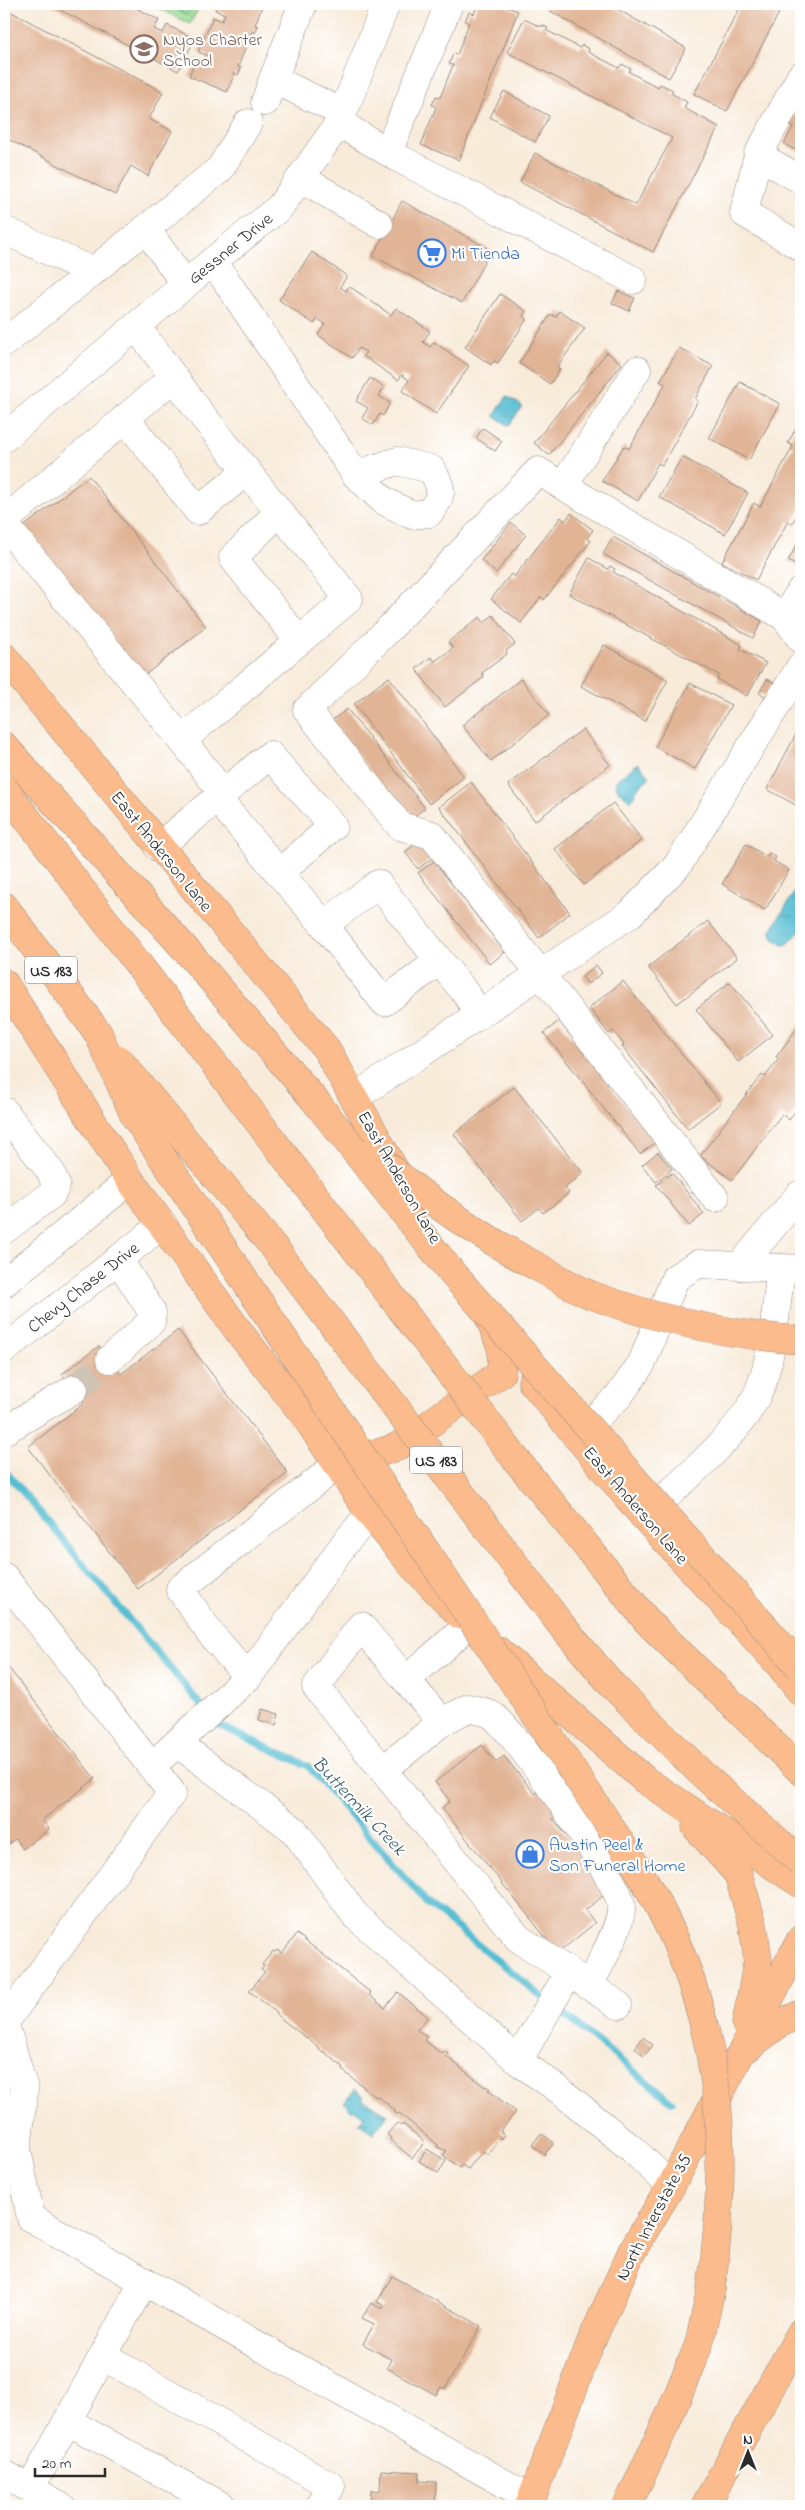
<svg xmlns="http://www.w3.org/2000/svg" width="805" height="2510" font-family="'Indie Flower',sans-serif">
  <style>
    .park { fill: url(#park-crowns); stroke: #618360 }
    .garden { fill: #97db94; stroke: #618360 }
    .water { fill: url(#water-ripples); stroke: #40747f }
    .lines { fill: none; stroke-linecap: round; stroke-linejoin: round }
    .stream { stroke: #56bed3; stroke-width: 7 }
    .building { fill: #e1b495 }
    .minor-tunnel { stroke: #cfc5b7; stroke-width: 28; stroke-dasharray: 28 14; stroke-linecap: butt }
    .minor-casing { stroke: #928b82; stroke-width: 29 }
    .major-casing { stroke: #928b82; stroke-width: 29 }
    .highway-casing { stroke: #928b82; stroke-width: 29 }
    .minor { stroke: #fff; stroke-width: 28 }
    .major { stroke: #fbbb8c; stroke-width: 28 }
    .highway { stroke: #fbbb8c; stroke-width: 28 }
    .highway-bridge-casing { stroke: #928b82; stroke-width: 29; stroke-linecap: butt }
    .highway-bridge { stroke: #fbbb8c; stroke-width: 28 }
    .labels { text-anchor: middle; stroke-width: 4.5; stroke-linejoin: round; paint-order: stroke }
    .shield { fill: #fff; stroke: #6b6b6b; stroke-width: 1 }
    .shield-label { font-size: 16px; font-weight: bold; fill: #2b2b2b }
    .education-label { font-size: 18px; fill: #785e54; stroke: #fff; text-anchor: start }
    .street-label { font-size: 18px; fill: #2b2b2b; stroke: #fff }
    .shop-label { font-size: 18px; fill: #366cbe; stroke: #fff; text-anchor: start }
    .water-label { font-size: 19px; font-style: italic; fill: #3a5e66; stroke: #fff }
  </style>
  <defs>
    <pattern id="park-crowns" width="20" height="18" patternUnits="userSpaceOnUse" patternTransform="scale(1.25)"><rect width="20" height="18" fill="#97db94"/><path d="M2 6a3 3 0 1 1 6 0M12 15a3 3 0 1 1 6 0" fill="none" stroke="#82bc80"/></pattern>
    <pattern id="water-ripples" width="26" height="14" patternUnits="userSpaceOnUse" patternTransform="scale(1.25)"><rect width="26" height="14" fill="#56bed3"/><path d="M2 4q2-2 4 0t4 0M15 11q2-2 4 0t4 0" fill="none" stroke="#479bab"/></pattern>
  </defs>
  <rect width="100%" height="100%" fill="#fff"/>
  <filter id="ink" filterUnits="userSpaceOnUse"><feTurbulence type="fractalNoise" baseFrequency=".02" numOctaves="2"/><feDisplacementMap in="SourceGraphic" scale="10" xChannelSelector="R" yChannelSelector="G"/><feConvolveMatrix kernelMatrix="1 2 1 2 8 2 1 2 1" color-interpolation-filters="sRGB"/></filter>
  <filter id="wash" filterUnits="userSpaceOnUse"><feTurbulence type="fractalNoise" baseFrequency=".0096" numOctaves="4" result="noise"/><feDisplacementMap in="SourceGraphic" scale="20" xChannelSelector="R" yChannelSelector="G"/><feGaussianBlur stdDeviation="1.12" result="paint"/><feColorMatrix in="noise" values="0 0 0 0 0 0 0 0 0 0 0 0 0 0 0 0 0 1.4 0 .05"/><feComposite in="paint" operator="in"/></filter>
  <g filter="url(#wash)">
    <rect width="100%" height="100%" fill="#f8ebda"/>
    <path class="park" d="M150,4H201L190,24Z"/>
    <path class="garden" d="M168,4H192L187,15L167,5Z"/>
    <g class="water">
      <path d="M507,396L522,406L509,426L494,416Z"/>
      <path d="M638,763L650,777L638,788L631,801L618,791L615,782Z"/>
      <path d="M794,893H801V930L788,944L783,945L774,939L770,932Z"/>
      <path d="M355,2089L364,2096L362,2099L388,2115L373,2133L359,2123L364,2116L354,2109L352,2111L344,2102Z"/>
    </g>
    <g class="lines">
      <g class="stream">
        <path d="M4,1473H7L205,1710"/>
        <path d="M212,1718L218,1725L308,1766L428,1904L547,2001"/>
        <path d="M556,2008L672,2102"/>
      </g>
    </g>
    <g id="blocks">
      <g class="building">
        <path d="M49,4H128L159,20L154,29L163,33L167,25L195,39L178,71Z"/>
        <path d="M218,4H263L255,25L258,26L255,33L252,31L238,67L241,68L238,75L235,73L227,92L189,76L196,59L206,63L209,56L198,52L213,17L222,21L225,14L215,10Z"/>
        <path d="M478,4H499L518,11L459,160L421,145L436,107L432,105L436,96L440,98L453,65L449,64L453,54L457,55L469,23L465,21L469,12L474,14Z"/>
        <path d="M538,4H608L686,48L669,78Z"/>
        <path d="M742,4H761L779,13L727,111L694,94Z"/>
        <path d="M4,8L163,92L149,119L172,131L148,176L131,166L115,195L4,137Z"/>
        <path d="M524,19L541,27L542,25L548,28L546,30L580,48L582,45L589,49L588,52L619,68L622,64L631,69L629,72L658,87L660,84L673,90L671,93L687,102L684,108L719,127L653,252L520,182L535,153L636,205L672,138L507,52Z"/>
        <path d="M504,91L549,116L535,142L490,117Z"/>
        <path d="M801,102V153L784,144L793,126L789,124Z"/>
        <path d="M402,201L491,250L462,303L373,256Z"/>
        <path d="M312,252L347,276L340,287L346,291L349,286L391,315L396,308L430,331L423,342L430,347L434,342L469,366L436,414L402,391L409,380L402,375L398,380L363,356L366,352L359,348L352,358L318,335L325,324L318,319L314,324L279,300Z"/>
        <path d="M618,291L635,298L629,311L612,303Z"/>
        <path d="M500,294L526,311L523,316L527,319L498,363L494,361L491,365L465,347Z"/>
        <path d="M559,311L585,328L557,367L560,369L550,384L519,363L551,314L556,317Z"/>
        <path d="M679,348L713,366L695,399L698,401L662,465L658,463L638,501L602,481L624,446L629,449L665,384L660,381Z"/>
        <path d="M607,352L622,364L549,455L534,443Z"/>
        <path d="M370,378L384,387L379,396L390,403L383,416L380,414L373,425L362,418L368,408L356,401Z"/>
        <path d="M740,382L780,404L749,460L709,438Z"/>
        <path d="M801,419V507L792,524L788,521L756,580L722,562L754,503L760,507L793,446L788,443Z"/>
        <path d="M483,428L502,441L495,451L476,438Z"/>
        <path d="M682,457L748,493L725,534L659,497Z"/>
        <path d="M89,476L206,627L136,682L18,531Z"/>
        <path d="M571,513L593,530L587,538L591,541L544,600L541,597L521,623L491,599L511,574L514,577L561,517L565,521Z"/>
        <path d="M511,523L526,535L496,573L481,560Z"/>
        <path d="M613,537L762,621L753,638L603,554Z"/>
        <path d="M801,537V568L788,561Z"/>
        <path d="M589,558L608,569L610,566L615,569L613,572L742,645L740,649L766,663L747,696L717,679L719,675L569,594Z"/>
        <path d="M493,615L515,644L506,651L507,654L482,673L484,677L445,707L416,669L431,657L435,661L453,648L448,642L480,617L484,623Z"/>
        <path d="M604,645L668,680L645,721L581,686Z"/>
        <path d="M389,677L464,777L429,804L354,704Z"/>
        <path d="M521,679L549,715L491,761L462,725Z"/>
        <path d="M767,679L775,683L767,697L759,693Z"/>
        <path d="M690,683L731,705L695,769L655,747Z"/>
        <path d="M347,709L425,808L409,820L331,721Z"/>
        <path d="M801,725V808L767,789Z"/>
        <path d="M583,729L610,765L535,821L508,785Z"/>
        <path d="M471,782L570,913L539,938L439,807Z"/>
        <path d="M613,803L642,840L584,885L555,849Z"/>
        <path d="M422,839L435,856L418,869L405,852Z"/>
        <path d="M746,844L767,857L769,853L776,857L774,861L789,870L765,910L722,884Z"/>
        <path d="M434,861L505,952L490,964L418,873Z"/>
        <path d="M708,921L737,958L677,1004L648,967Z"/>
        <path d="M596,965L602,973L588,984L582,977Z"/>
        <path d="M623,981L721,1103L688,1129L622,1046L624,1045L613,1031L609,1034L589,1008Z"/>
        <path d="M730,982L773,1035L738,1062L696,1009Z"/>
        <path d="M559,1021L655,1143L640,1154L544,1033Z"/>
        <path d="M801,1023V1103L789,1120L782,1114L732,1180L700,1156L749,1091L762,1075L765,1077L779,1059L776,1057Z"/>
        <path d="M514,1087L583,1173L565,1188L569,1193L543,1213L539,1208L522,1221L454,1134Z"/>
        <path d="M658,1152L672,1169L656,1182L642,1165Z"/>
        <path d="M672,1173L704,1214L689,1226L656,1185Z"/>
        <path d="M178,1330L288,1473L138,1589L28,1447L84,1403L62,1374L99,1346L121,1374Z"/>
        <path d="M4,1662L95,1779L42,1820L49,1829L23,1849L15,1839L4,1848Z"/>
        <path d="M262,1709L279,1714L276,1725L259,1720Z"/>
        <path d="M482,1745L496,1762L504,1756L535,1794L543,1788L562,1812L553,1819L611,1890L585,1910L595,1923L558,1953L442,1808L450,1801L435,1782Z"/>
        <path d="M297,1934L371,1993L369,1995L385,2008L398,1992L428,2017L417,2030L427,2037L424,2040L442,2054L444,2051L448,2054L446,2056L485,2087L486,2086L490,2089L488,2090L516,2112L500,2131L505,2135L502,2139L500,2137L488,2155L483,2151L468,2169L462,2165L460,2168L443,2155L447,2151L437,2147L438,2145L399,2113L397,2114L394,2112L395,2110L377,2096L376,2097L341,2069L343,2067L323,2051L322,2052L319,2050L320,2048L276,2015L277,2013L249,1991L265,1972L261,1970L264,1966L262,1965L273,1951L275,1952L278,1950L282,1953Z"/>
        <path d="M643,2037L653,2045L644,2056L635,2048Z"/>
        <path d="M397,2123L401,2126L403,2124L425,2142L412,2158L390,2140L391,2138L387,2134Z"/>
        <path d="M541,2133L554,2143L544,2155L532,2145Z"/>
        <path d="M427,2149L446,2161L438,2173L419,2161Z"/>
        <path d="M392,2276L481,2326L445,2389L441,2387L436,2395L387,2368L392,2360L363,2344L374,2324L362,2318L371,2303L382,2309L384,2306L377,2302Z"/>
        <path d="M381,2470L420,2472L419,2481L436,2482L435,2506H370L371,2490L380,2491Z"/>
      </g>
    </g>
  </g>
  <g filter="url(#ink)">
    <use href="#blocks" fill-opacity="0" stroke="#928b82" stroke-width="1"/>
    <g class="lines">
      <path class="minor-tunnel" d="M74,1389L110,1359"/>
      <g class="minor-casing">
        <g id="minor">
          <path d="M303,4L273,79L343,113"/>
          <path d="M801,76L758,155L744,213L801,247"/>
          <path d="M265,102L273,79"/>
          <path d="M339,123L400,159L633,280"/>
          <path d="M388,152L449,4"/>
          <path d="M758,155L801,180"/>
          <path d="M301,178L379,224"/>
          <path d="M146,229L185,284"/>
          <path d="M4,230L93,272"/>
          <path d="M213,261L356,475L384,501L412,515L429,513C444,495 443,488 431,469L397,461L356,475"/>
          <path d="M4,343L220,169L248,123"/>
          <path d="M125,418L198,511L247,471"/>
          <path d="M4,438L213,261L280,207L339,123L386,4"/>
          <path d="M563,486L637,370"/>
          <path d="M279,512L233,558L299,641"/>
          <path d="M4,521L174,377"/>
          <path d="M4,524L182,740L349,599L201,414L136,326"/>
          <path d="M785,617L801,590"/>
          <path d="M182,740L223,793"/>
          <path d="M217,798L279,873"/>
          <path d="M158,847L270,755L333,826L279,873L324,925L378,884L463,990L480,1014"/>
          <path d="M324,925L384,1002L439,961"/>
          <path d="M354,1098L630,914L677,866L801,666"/>
          <path d="M4,1111L51,1172L56,1185L52,1194L4,1230"/>
          <path d="M715,1198L432,835L400,826L307,710L390,628L538,471L785,617L801,639"/>
          <path d="M740,1266L799,1195"/>
          <path d="M4,1283L130,1180"/>
          <path d="M4,1350L163,1224"/>
          <path d="M110,1359L151,1322L152,1312L118,1259"/>
          <path d="M4,1431L74,1389"/>
          <path d="M576,1436L619,1396L642,1363L675,1278L698,1264L801,1269"/>
          <path d="M644,1517C678,1485 738,1436 757,1395C773,1362 776,1305 781,1268"/>
          <path d="M4,1577L172,1793L5,2022"/>
          <path d="M248,1677L210,1633L180,1589L337,1465"/>
          <path d="M406,1680L361,1626L316,1687L518,1938L618,2005"/>
          <path d="M442,1722L406,1680L469,1625"/>
          <path d="M177,1743L294,1830L355,1915L518,2061L558,2089L632,2149L671,2186"/>
          <path d="M164,1755L248,1677L345,1543L370,1514"/>
          <path d="M383,1770L442,1722L468,1708C475,1710 484,1711 490,1714C511,1724 620,1882 621,1905C623,1926 598,1966 589,1986"/>
          <path d="M4,2021L24,2089L17,2150L31,2218L532,2499"/>
          <path d="M518,2061L569,1972"/>
          <path d="M103,2356L331,2486L320,2506"/>
          <path d="M67,2421L222,2506"/>
          <path d="M4,2474L61,2506"/>
          <path d="M30,2489L144,2281"/>
        </g>
      </g>
      <g class="major-casing">
        <g id="major">
          <path d="M4,657L327,1050L397,1174"/>
          <path d="M4,983L130,1180L242,1336L305,1416L370,1514L413,1566L460,1615"/>
          <path d="M532,1382L644,1517L778,1663L801,1692"/>
          <path d="M341,1445L372,1455L397,1447L501,1373L502,1349L488,1315"/>
          <path d="M497,1650L645,1780L801,1884"/>
          <path d="M696,1827L738,1874L753,1925L758,1960L746,2024"/>
          <path d="M746,2049L780,2023L801,2014"/>
          <path d="M529,2506L590,2344L632,2251L671,2186L801,1939"/>
        </g>
      </g>
      <g class="highway-casing">
        <g id="highway">
          <path d="M4,746L194,959L317,1103"/>
          <path d="M4,906L98,1033"/>
          <path d="M648,1622L801,1771"/>
          <path d="M627,2506L668,2419L699,2344L711,2289"/>
          <path d="M705,2506L801,2332"/>
        </g>
      </g>
      <use href="#minor" class="minor"/>
      <use href="#major" class="major"/>
      <use href="#highway" class="highway"/>
      <g class="highway-bridge-casing">
        <g id="highway-bridge">
          <path d="M4,788L514,1457L648,1622"/>
          <path d="M98,1033L134,1115L605,1819C619,1840 633,1861 646,1883C722,2013 731,2143 711,2289"/>
          <path d="M119,1060L272,1245L561,1625L613,1686L700,1772L801,1862"/>
          <path d="M317,1103L452,1273L801,1668"/>
          <path d="M372,1153C426,1200 484,1239 547,1272C561,1280 576,1289 591,1295C659,1320 729,1335 801,1340"/>
        </g>
      </g>
      <use href="#highway-bridge" class="highway-bridge"/>
    </g>
  </g>
  <defs>
    <g id="school-ring" transform="scale(1.4375)"><circle r="9.5" fill="#fff" stroke="#8d6e63" stroke-width="1.5"/><path d="M0-5L7-2L0 1L-7-2ZM-4 1L0 2.5L4 1V4Q0 6-4 4Z" fill="#8d6e63"/></g>
    <g id="supermarket-ring" transform="scale(1.4375)"><circle r="9.5" fill="#fff" stroke="#3f7fe0" stroke-width="1.5"/><path d="M-6-5.5h2.5l.6 2H6L4.5 2H-2.5L-4.4-4H-6ZM-1.5 3.2a1.3 1.3 0 1 0 .1 0ZM3 3.2a1.3 1.3 0 1 0 .1 0Z" fill="#3f7fe0"/></g>
    <g id="shop-ring" transform="scale(1.4375)"><circle r="9.5" fill="#fff" stroke="#3f7fe0" stroke-width="1.5"/><path d="M-5-2.5h2.3a2.7 3.5 0 0 1 5.4 0H5L5.5 6h-11ZM-1.5-2.5h3a1.5 2.3 0 0 0-3 0Z" fill="#3f7fe0"/></g>
  </defs>
  <g fill-rule="evenodd">
    <use href="#school-ring" x="144" y="49"/>
    <use href="#supermarket-ring" x="432" y="253"/>
    <use href="#shop-ring" x="530" y="1854"/>
  </g>
  <g class="labels">
    <g class="shield">
      <rect x="25" y="956.5" width="52" height="27" rx="4"/>
      <rect x="410" y="1446.5" width="52" height="27" rx="4"/>
    </g>
    <g class="shield-label">
      <text x="51" y="976">US 183</text>
      <text x="436" y="1466">US 183</text>
    </g>
    <g class="education-label">
      <text x="163" y="45">Nyos Charter<tspan x="163" dy="21">School</tspan></text>
    </g>
    <g class="street-label">
      <text transform="translate(230 248) rotate(-39)" y="6">Gessner Drive</text>
      <text transform="translate(162 851) rotate(51)" y="6">East Anderson Lane</text>
      <text transform="translate(400 1177) rotate(60)" y="6">East Anderson Lane</text>
      <text transform="translate(83 1287) rotate(-38)" y="6">Chevy Chase Drive</text>
      <text transform="translate(636 1505) rotate(49)" y="6">East Anderson Lane</text>
      <text transform="translate(653 2217) rotate(-62)" y="6">North Interstate 35</text>
    </g>
    <g class="shop-label">
      <text x="451" y="259">Mi Tienda</text>
      <text x="549" y="1850">Austin Peel &amp;<tspan x="549" dy="21">Son Funeral Home</tspan></text>
    </g>
    <g class="water-label">
      <text transform="translate(360 1805) rotate(47)" y="7">Buttermilk Creek</text>
    </g>
  </g>
  <rect width="805" height="2510" fill="none" stroke="#fff" stroke-width="20"/>
  <g transform="translate(748 2452)" stroke="#ffffff" stroke-width="4" paint-order="stroke">
  <path d="M0-4L9 19L0 12L-9 19Z" fill="#2b2b2b"/>
  <text y="-8" font-size="14" font-weight="bold" text-anchor="middle" fill="#2b2b2b">N</text>
  </g>
  <path d="M35 2468v8h70v-8" fill="none" stroke="#2b2b2b" stroke-width="2.5"/>
  <text x="42" y="2468" font-size="15" fill="#2b2b2b" stroke="#ffffff" stroke-width="4" paint-order="stroke">20 m</text>
</svg>
